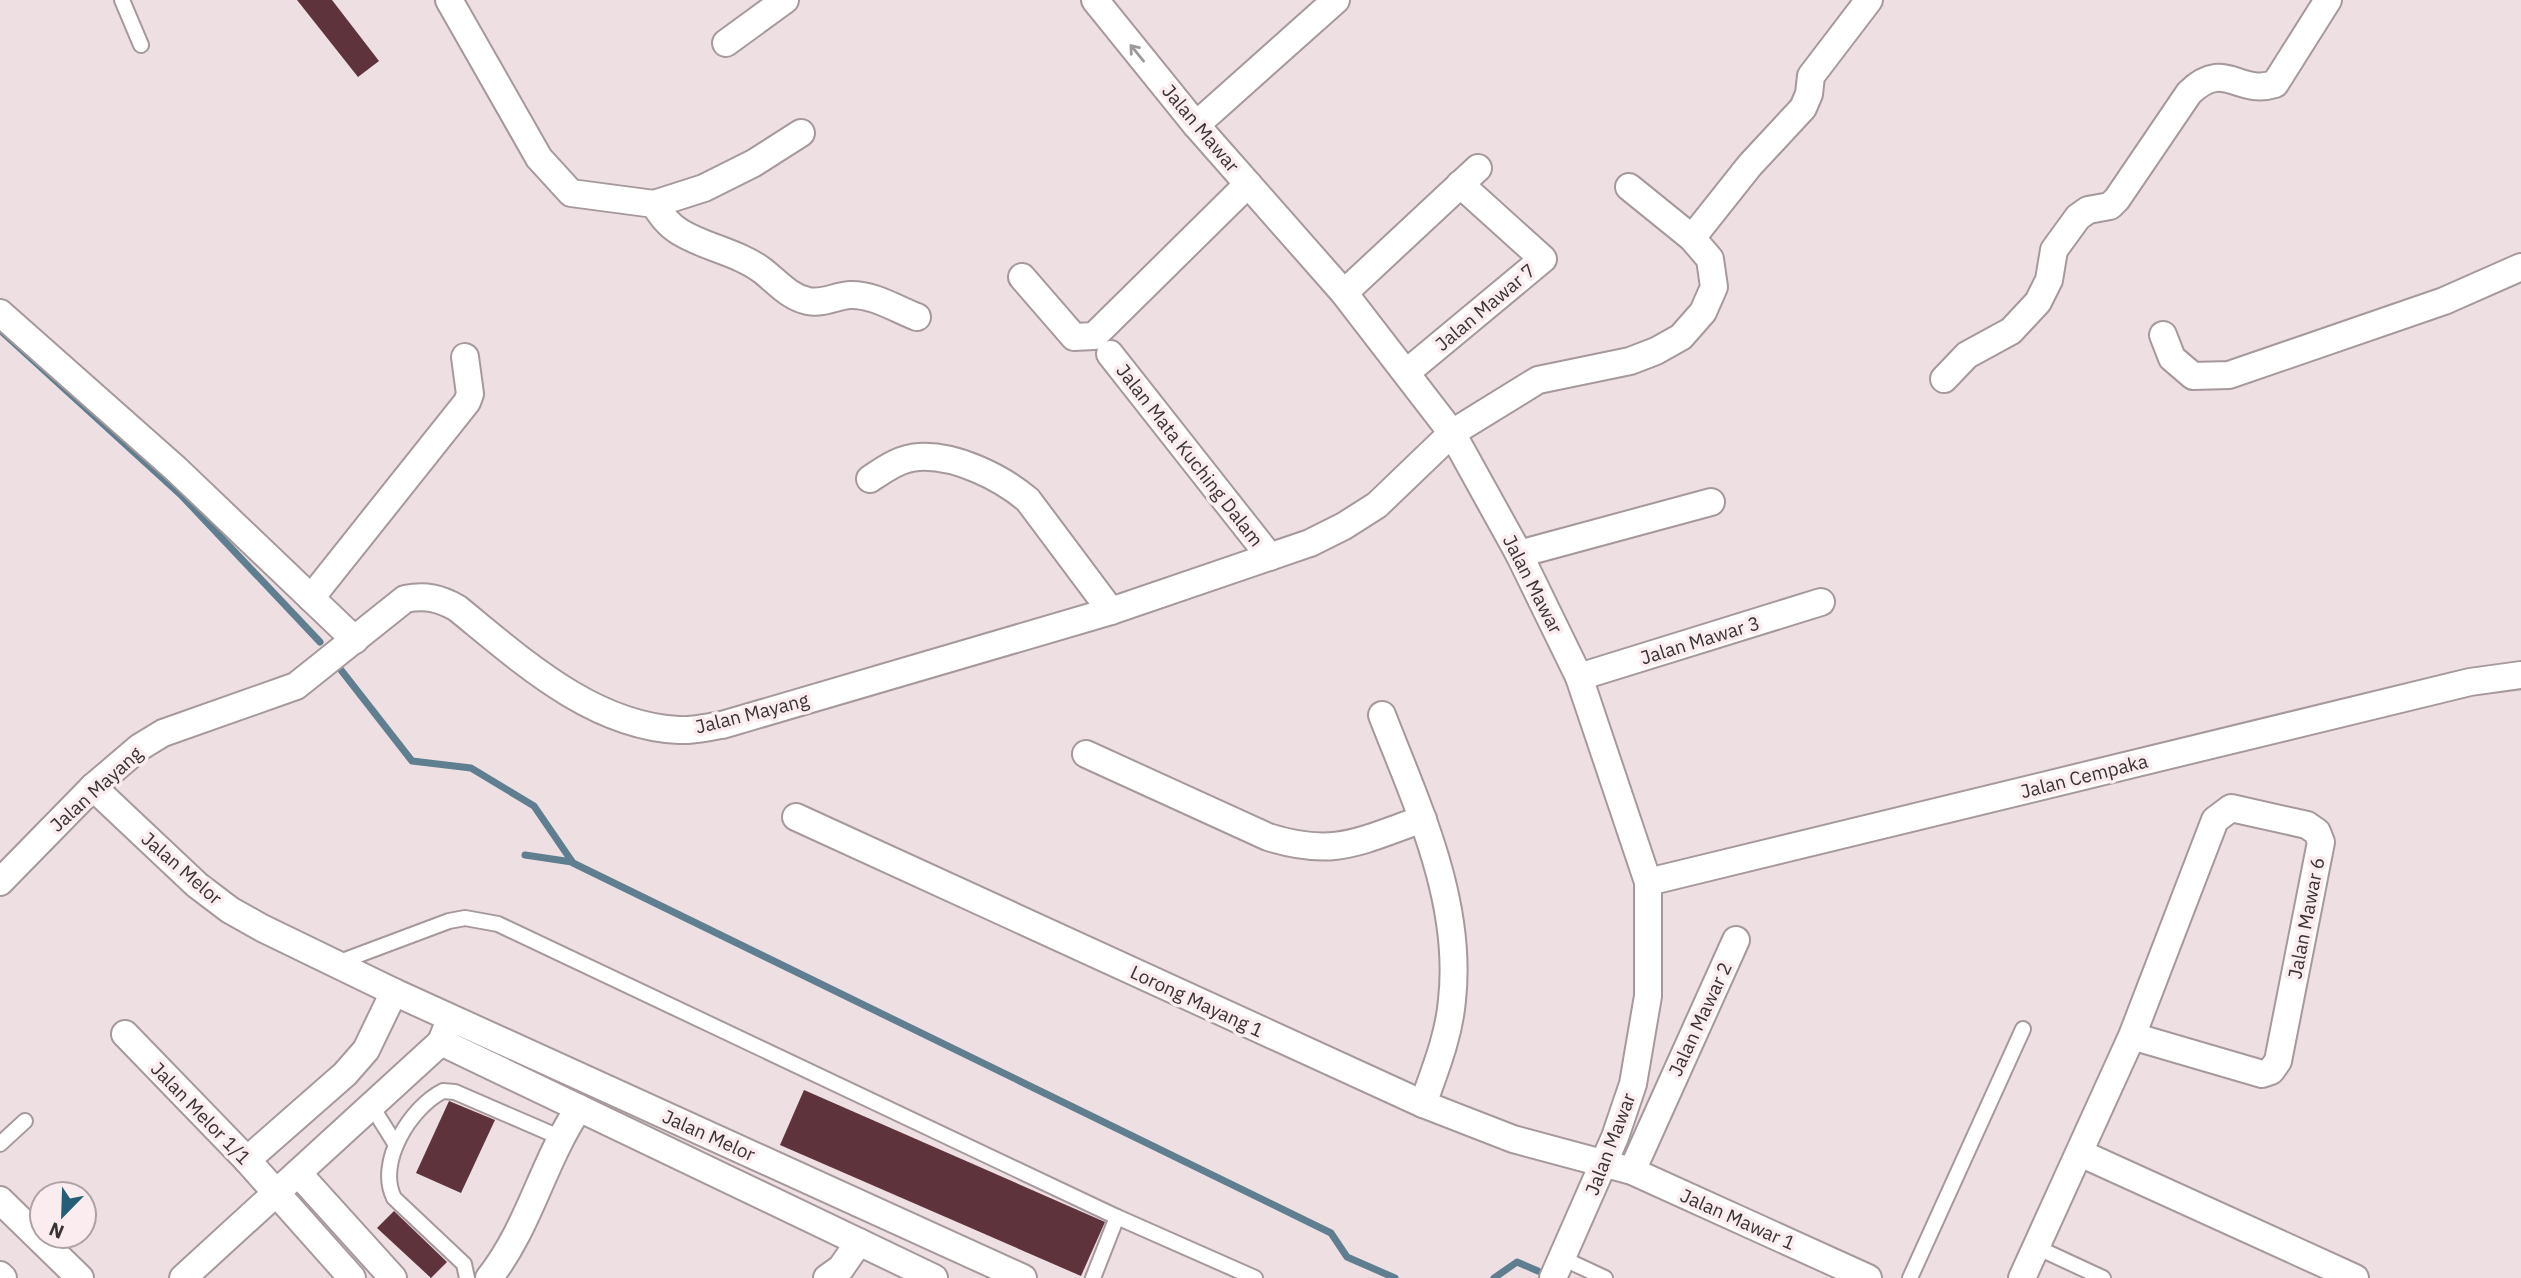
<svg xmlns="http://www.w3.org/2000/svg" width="2521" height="1278" font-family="'IBM Plex Sans',sans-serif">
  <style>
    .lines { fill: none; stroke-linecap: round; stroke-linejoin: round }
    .stream { stroke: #5f7f91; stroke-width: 7 }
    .building { fill: #5e333c }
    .lane-casing { stroke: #a6999b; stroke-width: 18 }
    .street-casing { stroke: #a6999b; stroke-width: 30 }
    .lane { stroke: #fff; stroke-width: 14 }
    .street { stroke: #fff; stroke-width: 26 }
    .oneway { stroke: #9c999a }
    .labels { text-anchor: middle; stroke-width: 7; stroke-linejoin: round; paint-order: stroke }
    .street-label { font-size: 19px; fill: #383334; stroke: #fbecef }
  </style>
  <rect width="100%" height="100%" fill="#eddfe2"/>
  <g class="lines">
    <g class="stream">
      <path d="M0,330L182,496L320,642"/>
      <path d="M341,670L412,761L471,768L534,806L573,863L1331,1233L1347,1257L1395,1278"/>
      <path d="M525,855L572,862"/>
      <path d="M1494,1278L1517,1262L1538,1271"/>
    </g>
  </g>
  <g class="building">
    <path d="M297,0H332L379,61L358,77Z"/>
    <path d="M804,1090L1105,1222L1081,1276L780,1145Z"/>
    <path d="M449,1101L495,1120L461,1193L416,1173Z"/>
    <path d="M394,1211L447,1262L431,1278L377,1228Z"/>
  </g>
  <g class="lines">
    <g class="lane-casing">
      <g id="lane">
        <path d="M122,0L141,45"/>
        <path d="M337,963L449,921L465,918L498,924L1117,1217L1255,1278"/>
        <path d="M371,1105L396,1145"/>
        <path d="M0,1144L25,1121"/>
        <path d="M2036,1247L2103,1278"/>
        <path d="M1562,1258L1605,1278"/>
        <path d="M467,1278L464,1264L394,1198C376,1162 411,1107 443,1091L455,1092L559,1137"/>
        <path d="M1093,1278L1117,1217"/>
        <path d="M1910,1278L2023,1029"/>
      </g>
    </g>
    <g class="street-casing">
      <g id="street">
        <path d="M449,0L539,158L571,193L654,204L704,188L754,163L801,133"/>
        <path d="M1095,0L1196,125L1344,293L1452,433L1519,554L1579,677L1648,882V996L1633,1084L1615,1137L1553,1278"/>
        <path d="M726,43L785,0"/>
        <path d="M1196,125L1336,0"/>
        <path d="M654,204C661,215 668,225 680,232C706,248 738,252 763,271C777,282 789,297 808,301C824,304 835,296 850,295C873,294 896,309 917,317"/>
        <path d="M1692,238L1750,165L1803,108L1809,94L1811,76L1869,0"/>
        <path d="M1022,277L1074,337L1094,336L1248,184"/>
        <path d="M1344,293L1478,168"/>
        <path d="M0,313L176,469L355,640"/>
        <path d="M2163,335L2172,358L2193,376L2229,375L2444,301L2521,267"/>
        <path d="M1110,354L1270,557"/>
        <path d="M1407,372L1543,259L1460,184"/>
        <path d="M1944,379L1967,355L2011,331L2038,302L2049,280L2054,250L2078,217L2088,210L2110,206L2117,199L2189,93C2225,58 2237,96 2275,84L2328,0"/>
        <path d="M870,479C885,469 900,458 919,457C956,455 1001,477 1028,500L1111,611"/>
        <path d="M1519,554L1711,502"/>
        <path d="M311,598L467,402L470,394L465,357"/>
        <path d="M1579,677L1821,602"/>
        <path d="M1382,715C1417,805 1463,901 1452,1000C1449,1036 1435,1070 1423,1104"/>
        <path d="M1086,754L1268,837C1335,858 1359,841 1423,819"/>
        <path d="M93,787L197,885L230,910L262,928L394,992L1023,1278"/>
        <path d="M796,817L1423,1104L1513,1139L1632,1171L1868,1278"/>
        <path d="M0,882L93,787L140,747L163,733L296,686L405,599C426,595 439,598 457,608C521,660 592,726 679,730C693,731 708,727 722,725L1111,611L1310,543L1344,526L1377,505L1452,433L1538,380L1630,361L1656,351L1681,337L1703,312L1714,287L1710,259L1692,238L1629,187"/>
        <path d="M1648,882L2470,682L2521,675"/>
        <path d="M125,1034L247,1160L352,1278"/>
        <path d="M441,1042L934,1278"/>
        <path d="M2080,1153L2355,1278"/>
        <path d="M247,1160L345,1074L366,1050L394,992"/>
        <path d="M1632,1171L1736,940"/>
        <path d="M298,1173L393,1278"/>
        <path d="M0,1200L80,1278"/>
        <path d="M0,1275L3,1278"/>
        <path d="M183,1278L441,1042L447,1027"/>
        <path d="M489,1278C529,1228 543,1161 579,1108"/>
        <path d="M827,1278L841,1268L859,1242"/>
        <path d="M2022,1278L2132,1036L2215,820L2231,808L2307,825L2317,832L2321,842L2278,1061L2271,1071L2262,1074L2132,1036"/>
      </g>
    </g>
    <use href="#lane" class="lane"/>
    <use href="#street" class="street"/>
  </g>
  <defs><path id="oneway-shaft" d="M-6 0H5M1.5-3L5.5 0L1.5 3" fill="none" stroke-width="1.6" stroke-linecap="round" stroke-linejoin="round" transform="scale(1.75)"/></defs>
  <use class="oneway" href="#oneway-shaft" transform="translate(1137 53) rotate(-129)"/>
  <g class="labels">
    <g class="street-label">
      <text transform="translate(1201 128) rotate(50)" y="7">Jalan Mawar</text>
      <text transform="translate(1485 307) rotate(-40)" y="7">Jalan Mawar 7</text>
      <text transform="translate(1190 455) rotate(52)" y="7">Jalan Mata Kuching Dalam</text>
      <text transform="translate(1533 584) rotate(63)" y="7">Jalan Mawar</text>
      <text transform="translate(1700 640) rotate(-17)" y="7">Jalan Mawar 3</text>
      <text transform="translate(752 713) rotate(-14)" y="7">Jalan Mayang</text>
      <text transform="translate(2084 776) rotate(-14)" y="7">Jalan Cempaka</text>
      <text transform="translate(96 789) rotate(-42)" y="7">Jalan Mayang</text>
      <text transform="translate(182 868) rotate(41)" y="7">Jalan Melor</text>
      <text transform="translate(2306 918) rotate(-79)" y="7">Jalan Mawar 6</text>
      <text transform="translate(1197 1001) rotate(25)" y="7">Lorong Mayang 1</text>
      <text transform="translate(1700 1019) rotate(-65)" y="7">Jalan Mawar 2</text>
      <text transform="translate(201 1113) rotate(46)" y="7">Jalan Melor 1/1</text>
      <text transform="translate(709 1135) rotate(24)" y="7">Jalan Melor</text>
      <text transform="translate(1610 1144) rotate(-69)" y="7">Jalan Mawar</text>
      <text transform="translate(1738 1219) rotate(24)" y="7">Jalan Mawar 1</text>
    </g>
  </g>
  <g transform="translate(63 1215) rotate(203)"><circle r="33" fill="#fbecef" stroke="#ada2a4" stroke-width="2"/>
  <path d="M0-5L12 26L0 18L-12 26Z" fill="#255e78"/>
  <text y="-10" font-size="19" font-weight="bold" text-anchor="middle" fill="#383334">N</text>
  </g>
</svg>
